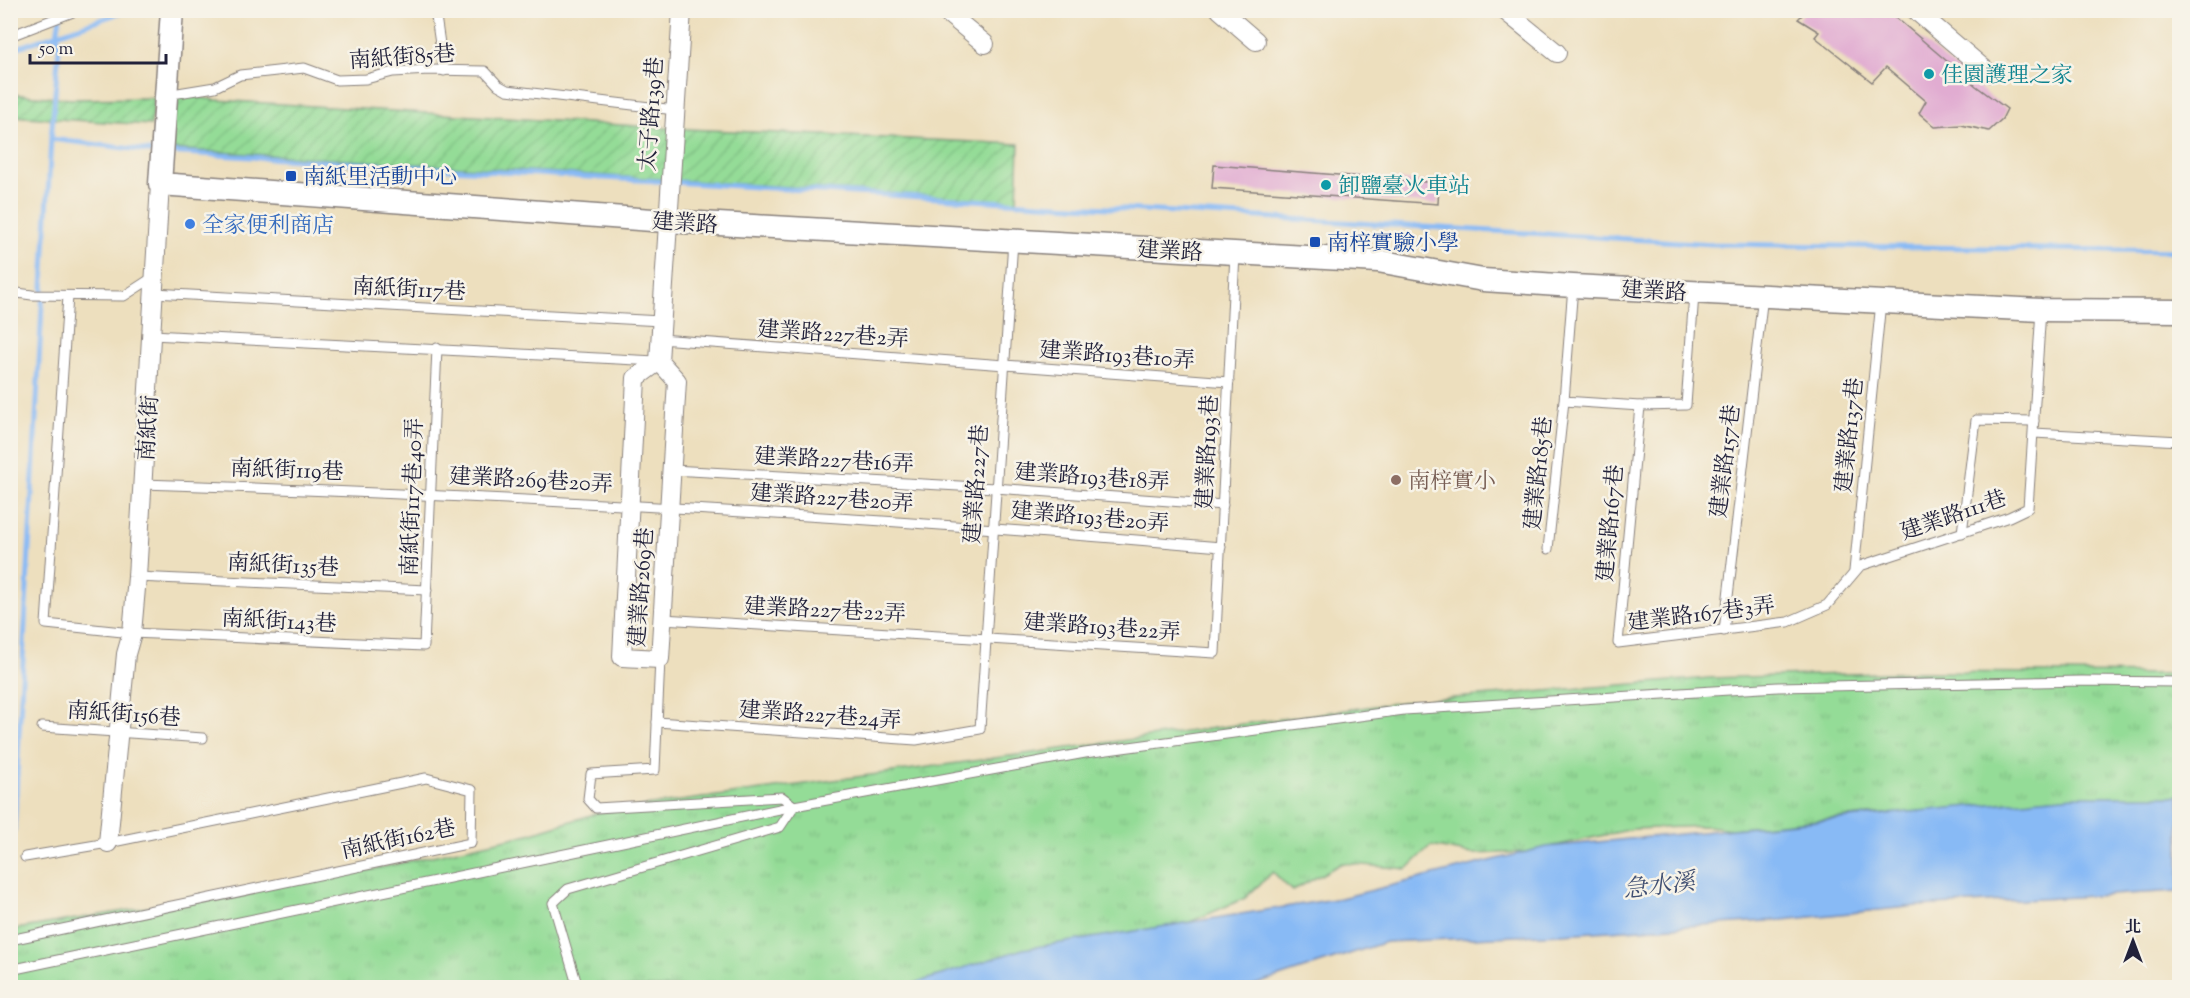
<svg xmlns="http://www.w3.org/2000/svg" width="2190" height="998" font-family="'Sorts Mill Goudy','Noto Serif TC',serif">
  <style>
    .grass { fill: url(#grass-tufts); stroke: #5b7f69; stroke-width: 1.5 }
    .garden { fill: url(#garden-furrows); stroke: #5b7f69; stroke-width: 1.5 }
    .water { fill: #88baf5; stroke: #556e98; stroke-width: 1.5 }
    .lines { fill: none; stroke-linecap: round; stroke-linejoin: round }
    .stream { stroke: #88baf5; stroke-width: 5 }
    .building { fill: #e1acd1 }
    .service-casing { stroke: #88807c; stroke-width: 11 }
    .minor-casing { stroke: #88807c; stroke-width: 20 }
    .tertiary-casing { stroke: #88807c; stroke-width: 25 }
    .service { stroke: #fff; stroke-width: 9 }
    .minor { stroke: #fff; stroke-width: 18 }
    .tertiary { stroke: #fff; stroke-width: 22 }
    .culture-dot { fill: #0f9aa8; stroke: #f7f3e8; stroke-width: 2 }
    .transit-dot { fill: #1a4fb4; stroke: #f7f3e8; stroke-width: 2 }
    .shop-dot { fill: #3f7fe0; stroke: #f7f3e8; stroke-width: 2 }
    .education-dot { fill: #8d6e63; stroke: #f7f3e8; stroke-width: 2 }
    .labels { text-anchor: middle; stroke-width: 5; stroke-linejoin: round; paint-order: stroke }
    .street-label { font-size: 22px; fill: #22223b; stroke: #f7f3e8 }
    .culture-label { font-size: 22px; fill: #0d838f; stroke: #f7f3e8; text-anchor: start }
    .transit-label { font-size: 22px; fill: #164399; stroke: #f7f3e8; text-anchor: start }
    .shop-label { font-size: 22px; fill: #366cbe; stroke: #f7f3e8; text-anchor: start }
    .education-label { font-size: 22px; fill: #785e54; stroke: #f7f3e8; text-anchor: start }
    .water-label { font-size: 24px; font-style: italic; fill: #415073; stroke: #f7f3e8 }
  </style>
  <defs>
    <pattern id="grass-tufts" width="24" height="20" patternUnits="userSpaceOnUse" patternTransform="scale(1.5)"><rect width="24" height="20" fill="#94dc97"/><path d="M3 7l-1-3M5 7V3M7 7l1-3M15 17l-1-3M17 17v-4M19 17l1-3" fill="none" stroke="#7fbc83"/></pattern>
    <pattern id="garden-furrows" width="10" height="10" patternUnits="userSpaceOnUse" patternTransform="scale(1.5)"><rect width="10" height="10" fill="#94dc97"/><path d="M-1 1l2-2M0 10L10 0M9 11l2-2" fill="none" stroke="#7fbc83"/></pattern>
  </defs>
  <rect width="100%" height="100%" fill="#f7f3e8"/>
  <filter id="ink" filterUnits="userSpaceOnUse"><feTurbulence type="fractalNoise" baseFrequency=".0167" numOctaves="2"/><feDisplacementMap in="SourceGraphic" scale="12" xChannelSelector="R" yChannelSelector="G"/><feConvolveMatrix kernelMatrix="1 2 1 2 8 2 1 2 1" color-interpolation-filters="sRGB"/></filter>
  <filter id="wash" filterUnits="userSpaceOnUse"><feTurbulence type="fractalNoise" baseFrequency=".008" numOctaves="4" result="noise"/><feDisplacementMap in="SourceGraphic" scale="24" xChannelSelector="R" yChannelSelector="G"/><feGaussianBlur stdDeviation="1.35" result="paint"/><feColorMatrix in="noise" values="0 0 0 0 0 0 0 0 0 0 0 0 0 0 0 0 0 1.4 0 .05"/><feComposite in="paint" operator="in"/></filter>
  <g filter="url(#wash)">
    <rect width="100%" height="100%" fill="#eddfbe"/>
    <path class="grass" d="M1918,672L2179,674V801L1969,814H1879L1731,829L1707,826L1633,829L1526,852L1472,854L1431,846L1407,869L1342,863L1292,891L1273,872L1245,898L1041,987L11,988V930L370,870L529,834L601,812L1404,702L1710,678Z"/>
    <g class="garden">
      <path d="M10,94L72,99L154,98L151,125L11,116Z"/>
      <path d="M176,94L216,100L687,129L1019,144L1017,201L169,149Z"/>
    </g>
    <path class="water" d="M2073,796H2179V891L1918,906L1782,920L1562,934L1386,942L1248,987H903L1023,949L1341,898L1546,847Z"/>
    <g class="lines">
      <g class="stream">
        <path d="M10,50L129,10"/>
        <path d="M51,139L157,152"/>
        <path d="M166,152L1713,244L2180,251"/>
        <path d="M10,839L14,829L51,139L59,48L57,35L61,10"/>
      </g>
    </g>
    <g id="blocks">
      <g class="building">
        <path d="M1807,10H1887L1976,86L2007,109L2002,119L1989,131L1961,125L1935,127L1919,113L1926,101L1886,67L1872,82L1815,37L1819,32L1798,19Z"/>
        <path d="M1214,165L1439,183L1438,204L1212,188Z"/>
      </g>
    </g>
  </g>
  <g filter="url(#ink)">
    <use href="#blocks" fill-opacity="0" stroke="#88807c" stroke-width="1.5"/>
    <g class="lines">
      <g class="service-casing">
        <g id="service">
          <path d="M435,10L444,71"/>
          <path d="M10,36L78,10"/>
          <path d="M166,95L215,87L240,75L304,68L337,80L366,79L393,72L429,70L485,71L498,85L507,90L675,110"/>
          <path d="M1573,286L1564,401L1640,406L1686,405L1694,294"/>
          <path d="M10,292L32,295L124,296L155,276"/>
          <path d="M154,293L661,321"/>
          <path d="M68,296L46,624L132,633L424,646L437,348"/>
          <path d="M152,335L656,361"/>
          <path d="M660,339L1229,382"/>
          <path d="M1640,406L1618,643L1788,622L1827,605L1860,566L2009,517L2028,508L2041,310"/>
          <path d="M2034,433L2180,441"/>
          <path d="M672,470L995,488L1223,505"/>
          <path d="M143,484C503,496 862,516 1221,547"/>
          <path d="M1962,533L1976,420L2034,421"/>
          <path d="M1548,549L1564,401"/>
          <path d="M1854,571L1881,302"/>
          <path d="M137,577L427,590"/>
          <path d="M663,619L1215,653L1235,254"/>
          <path d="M1724,631L1763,295"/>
          <path d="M657,722L916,740L980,729L1013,241"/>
          <path d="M42,727L203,738"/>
          <path d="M10,940L471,843L472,790L426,778L108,843L25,857"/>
          <path d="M10,970L794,806L1085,753L1404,710L1778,687L2082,681L2180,682"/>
          <path d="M578,988L553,903L568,889L780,827L794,806L782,797L596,808L588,799L591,774L655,770L660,659"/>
        </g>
      </g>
      <g class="minor-casing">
        <g id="minor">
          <path d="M944,10L985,44"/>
          <path d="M1220,10L1256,41"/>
          <path d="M1504,10L1557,53"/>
          <path d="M1915,10L1989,73"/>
          <path d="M659,361L636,378L622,657L660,659L677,381L659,361L682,10"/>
          <path d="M108,843L126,654L132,633L137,577L160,184"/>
        </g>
      </g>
      <g class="tertiary-casing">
        <path id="tertiary" d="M172,10L160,184L666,221L1378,261L1483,280L1573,286L2041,310L2180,311"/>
      </g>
      <use href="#service" class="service"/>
      <use href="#minor" class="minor"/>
      <use href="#tertiary" class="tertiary"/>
    </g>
  </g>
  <g class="culture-dot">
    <circle cx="1929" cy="74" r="6"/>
    <circle cx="1326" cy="185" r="6"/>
  </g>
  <g class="transit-dot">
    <rect x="285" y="170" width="12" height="12" rx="3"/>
    <rect x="1309" y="236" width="12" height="12" rx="3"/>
  </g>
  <circle class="shop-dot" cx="190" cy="224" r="6"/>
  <circle class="education-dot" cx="1396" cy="480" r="6"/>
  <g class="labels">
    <g class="street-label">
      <text transform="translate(402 56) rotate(-4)" y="8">南紙街85巷</text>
      <text transform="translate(650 114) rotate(-86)" y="8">太子路139巷</text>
      <text transform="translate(685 222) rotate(4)" y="8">建業路</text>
      <text transform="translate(1170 250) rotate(3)" y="8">建業路</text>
      <text transform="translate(409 288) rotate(3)" y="8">南紙街117巷</text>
      <text transform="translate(1654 290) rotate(3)" y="8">建業路</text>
      <text transform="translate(833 333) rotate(4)" y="8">建業路227巷2弄</text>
      <text transform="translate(1117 354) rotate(4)" y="8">建業路193巷10弄</text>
      <text transform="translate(147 428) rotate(-86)" y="8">南紙街</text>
      <text transform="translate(1848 435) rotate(-84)" y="8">建業路137巷</text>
      <text transform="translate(1206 452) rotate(-87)" y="8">建業路193巷</text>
      <text transform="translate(834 459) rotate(3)" y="8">建業路227巷16弄</text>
      <text transform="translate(1724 461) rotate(-83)" y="8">建業路157巷</text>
      <text transform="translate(287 469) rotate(2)" y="8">南紙街119巷</text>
      <text transform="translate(1537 473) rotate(-84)" y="8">建業路185巷</text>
      <text transform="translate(1092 476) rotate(4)" y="8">建業路193巷18弄</text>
      <text transform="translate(531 479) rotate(3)" y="8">建業路269巷20弄</text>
      <text transform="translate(975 484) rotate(-86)" y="8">建業路227巷</text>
      <text transform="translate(411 497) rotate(-88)" y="8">南紙街117巷40弄</text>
      <text transform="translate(832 497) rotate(4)" y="8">建業路227巷20弄</text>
      <text transform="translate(1953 514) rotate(-19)" y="8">建業路111巷</text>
      <text transform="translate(1090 516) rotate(5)" y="8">建業路193巷20弄</text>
      <text transform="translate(1609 523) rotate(-85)" y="8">建業路167巷</text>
      <text transform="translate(283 564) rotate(3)" y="8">南紙街135巷</text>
      <text transform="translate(640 587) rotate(-86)" y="8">建業路269巷</text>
      <text transform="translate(825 609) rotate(3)" y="8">建業路227巷22弄</text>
      <text transform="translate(1701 613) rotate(-7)" y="8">建業路167巷3弄</text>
      <text transform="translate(279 620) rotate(3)" y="8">南紙街143巷</text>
      <text transform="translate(1102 626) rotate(4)" y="8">建業路193巷22弄</text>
      <text transform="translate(124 713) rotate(4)" y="8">南紙街156巷</text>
      <text transform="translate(820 714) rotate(4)" y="8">建業路227巷24弄</text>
      <text transform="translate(398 838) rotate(-12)" y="8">南紙街162巷</text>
    </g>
    <g class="culture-label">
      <text x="1941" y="82">佳園護理之家</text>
      <text x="1338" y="193">卸鹽臺火車站</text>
    </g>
    <g class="transit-label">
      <text x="303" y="184">南紙里活動中心</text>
      <text x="1327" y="250">南梓實驗小學</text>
    </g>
    <g class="shop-label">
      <text x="202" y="232">全家便利商店</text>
    </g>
    <g class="education-label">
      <text x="1408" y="488">南梓實小</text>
    </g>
    <g class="water-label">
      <text transform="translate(1659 885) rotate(-7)" y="8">急水溪</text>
    </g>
  </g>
  <rect width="2190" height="998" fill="none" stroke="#f7f3e8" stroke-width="36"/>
  <g transform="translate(2133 941)" stroke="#f7f3e8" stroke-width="4.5" paint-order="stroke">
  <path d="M0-4.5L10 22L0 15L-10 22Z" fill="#22223b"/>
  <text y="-9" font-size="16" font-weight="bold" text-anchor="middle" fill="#22223b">北</text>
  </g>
  <path d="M30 54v9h136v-9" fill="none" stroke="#22223b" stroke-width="3"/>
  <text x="39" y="54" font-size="18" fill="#22223b" stroke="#f7f3e8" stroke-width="4.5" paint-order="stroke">50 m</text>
</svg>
